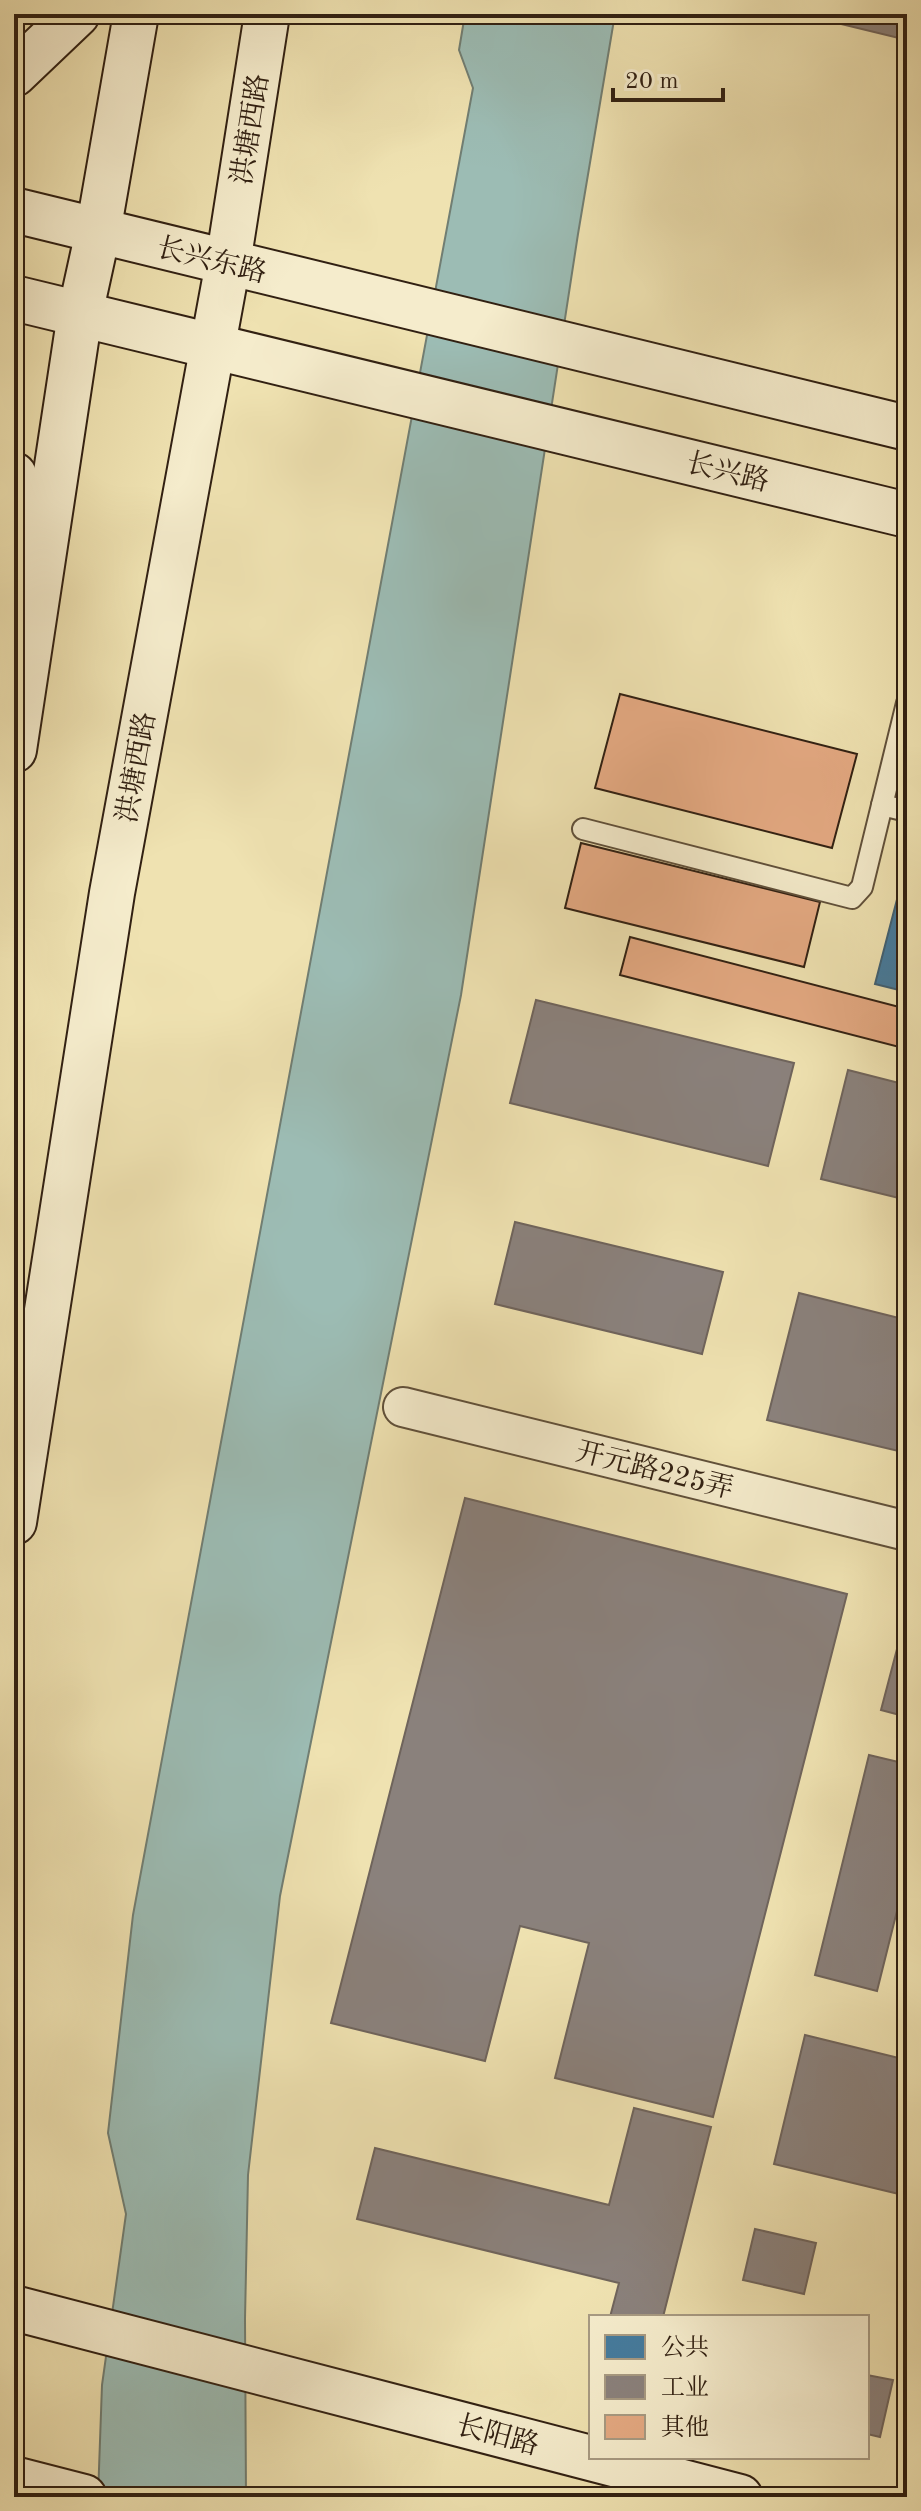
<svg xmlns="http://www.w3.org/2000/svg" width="921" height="2511" font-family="'Old Standard TT','Noto Serif SC',serif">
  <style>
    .water { fill: #9cbcb4; stroke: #717e73; stroke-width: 2 }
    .public { fill: #457b9d; stroke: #3f6073; stroke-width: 2 }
    .industry { fill: #8a817c; stroke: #6f645c; stroke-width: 2 }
    .building { fill: #e4a982; stroke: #312012; stroke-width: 2 }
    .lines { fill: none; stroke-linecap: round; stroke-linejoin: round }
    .lane-casing { stroke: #60503a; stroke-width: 24 }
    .street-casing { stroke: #60503a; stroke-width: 42 }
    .secondary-casing { stroke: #312012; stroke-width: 48 }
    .lane { stroke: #f5eccc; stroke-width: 20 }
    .street { stroke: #f5eccc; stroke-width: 38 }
    .secondary { stroke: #f5eccc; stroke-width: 44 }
    .labels { text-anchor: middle; stroke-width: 8; stroke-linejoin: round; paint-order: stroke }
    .street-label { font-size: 28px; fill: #312012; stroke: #f5eccc }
  </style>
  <rect width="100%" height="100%" fill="#efe2b1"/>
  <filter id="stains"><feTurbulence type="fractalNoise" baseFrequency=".0025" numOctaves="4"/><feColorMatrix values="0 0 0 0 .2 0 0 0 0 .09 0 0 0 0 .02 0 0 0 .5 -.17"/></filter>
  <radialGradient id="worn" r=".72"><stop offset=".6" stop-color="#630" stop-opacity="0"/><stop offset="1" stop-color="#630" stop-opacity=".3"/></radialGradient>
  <path class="water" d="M465,14H615L578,234L461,995L280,1896L248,2175L245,2319L246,2497H98L102,2385L126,2214L108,2133L133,1915L473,88L459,50Z"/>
  <path class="public" d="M907,861V992L875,984Z"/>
  <g class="industry">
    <path d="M800,14H907V40Z"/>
    <path d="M536,1000L794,1063L768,1166L510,1103Z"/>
    <path d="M848,1070L907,1085V1200L821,1179Z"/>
    <path d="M515,1222L723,1272L702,1354L495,1304Z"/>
    <path d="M799,1293L907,1320V1453L767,1420Z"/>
    <path d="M465,1498L847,1594L713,2117L555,2078L589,1943L520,1926L485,2061L331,2023Z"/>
    <path d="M907,1611V1717L881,1710Z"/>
    <path d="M869,1755L907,1764V1871L877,1991L815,1975Z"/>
    <path d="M805,2035L907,2060V2196L774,2164Z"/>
    <path d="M634,2108L711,2127L663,2317H610L619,2283L357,2219L375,2148L609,2205Z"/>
    <path d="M755,2229L816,2243L804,2294L743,2280Z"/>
    <path d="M867,2375L893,2380L880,2437L867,2434Z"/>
  </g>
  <g class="building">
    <path d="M620,694L857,754L832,848L595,788Z"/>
    <path d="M581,843L820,902L804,967L565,908Z"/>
    <path d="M630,937L907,1009V1049L620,975Z"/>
  </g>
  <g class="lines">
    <g class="lane-casing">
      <g id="lane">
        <path d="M882,805L907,811"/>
        <path d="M583,829L852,898L862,887L907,703"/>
      </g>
    </g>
    <g class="street-casing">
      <path id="street" d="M403,1407L907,1531"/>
    </g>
    <g class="secondary-casing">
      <g id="secondary">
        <path d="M14,74L77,14"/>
        <path d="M14,210L907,428"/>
        <path d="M14,298L907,515"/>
        <path d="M14,475L19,500L22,569"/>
        <path d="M14,750L80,314L98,232L136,14"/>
        <path d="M14,1522L112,893L228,263L267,14"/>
        <path d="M14,2308L740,2497"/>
        <path d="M14,2479L84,2497"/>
      </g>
    </g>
    <use href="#lane" class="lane"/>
    <use href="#street" class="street"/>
    <use href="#secondary" class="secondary"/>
  </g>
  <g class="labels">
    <g class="street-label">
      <text transform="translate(249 129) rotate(-81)" y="10">洪塘西路</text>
      <text transform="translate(212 259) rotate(14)" y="10">长兴东路</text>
      <text transform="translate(728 471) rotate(14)" y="10">长兴路</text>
      <text transform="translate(135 767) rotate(-80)" y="10">洪塘西路</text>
      <text transform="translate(655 1469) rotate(14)" y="10">开元路225弄</text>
      <text transform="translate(498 2434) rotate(15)" y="10">长阳路</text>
    </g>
  </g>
  <rect width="921" height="2511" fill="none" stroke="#efe2b1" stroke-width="48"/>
  <rect x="16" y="16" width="889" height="2479" fill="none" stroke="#312012" stroke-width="4"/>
  <rect x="24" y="24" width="873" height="2463" fill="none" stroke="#312012" stroke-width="2"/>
  <rect x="589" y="2315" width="280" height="144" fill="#f5eccc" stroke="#a79a82" stroke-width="2"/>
  <rect x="605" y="2335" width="40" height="24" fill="#457b9d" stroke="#a79a82" stroke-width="2"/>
  <text x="661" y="2355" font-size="24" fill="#312012">公共</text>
  <rect x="605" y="2375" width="40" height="24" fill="#8a817c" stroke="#a79a82" stroke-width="2"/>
  <text x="661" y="2395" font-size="24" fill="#312012">工业</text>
  <rect x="605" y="2415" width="40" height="24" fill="#e4a982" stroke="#a79a82" stroke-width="2"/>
  <text x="661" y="2435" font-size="24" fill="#312012">其他</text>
  <path d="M613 88v12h110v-12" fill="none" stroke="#312012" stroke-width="4"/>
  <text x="625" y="88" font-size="24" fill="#312012" stroke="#f5eccc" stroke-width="6" paint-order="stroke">20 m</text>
  <rect width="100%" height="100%" filter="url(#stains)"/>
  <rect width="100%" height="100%" fill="url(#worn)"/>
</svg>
